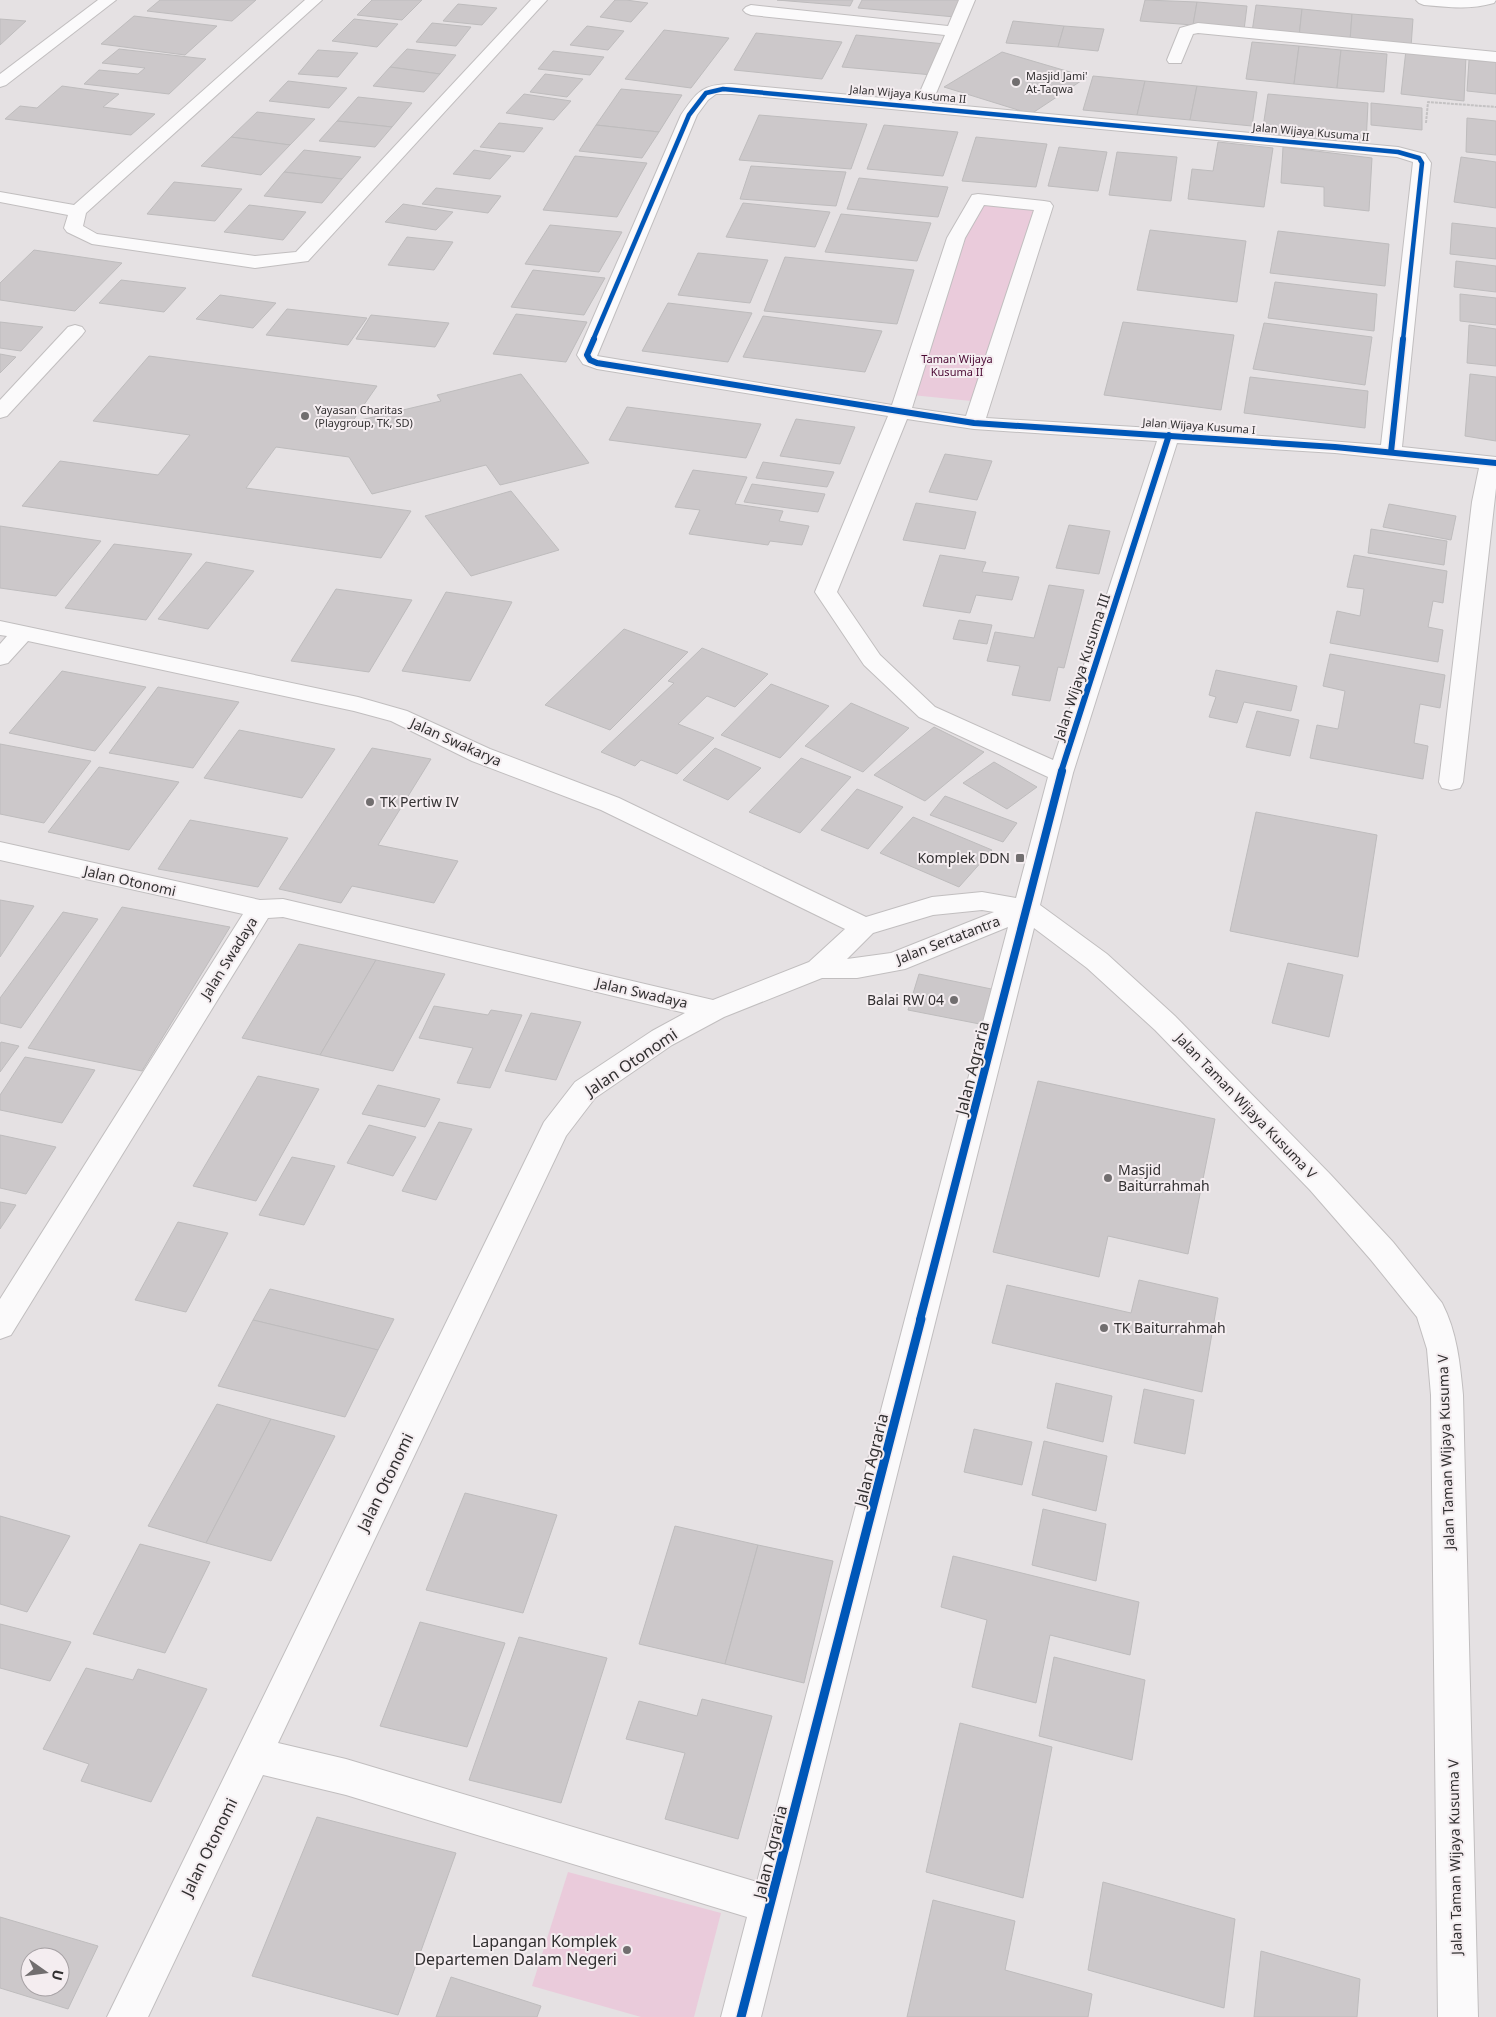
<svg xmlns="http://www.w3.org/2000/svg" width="1496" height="2017" font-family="'Noto Sans',sans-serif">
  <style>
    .green { fill: #eacbdb }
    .building { fill: #ccc8ca; stroke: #bebcbd; fill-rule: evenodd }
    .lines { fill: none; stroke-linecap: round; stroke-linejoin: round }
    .minor-casing { stroke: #c1bebf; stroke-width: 2 }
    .path { stroke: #c4c2c3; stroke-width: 2; stroke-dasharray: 3 1; stroke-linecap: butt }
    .minor { fill: #fbfafb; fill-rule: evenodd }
    .cycleway-far3-casing { stroke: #f4edf0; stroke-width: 6 }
    .cycleway-far2-casing { stroke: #f4edf0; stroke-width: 9 }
    .cycleway-far1-casing { stroke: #f4edf0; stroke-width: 11 }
    .cycleway-casing { stroke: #f4edf0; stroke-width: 12 }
    .cycleway-far3 { stroke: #0057b8; stroke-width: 4.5 }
    .cycleway-far2 { stroke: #0057b8; stroke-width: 6 }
    .cycleway-far1 { stroke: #0057b8; stroke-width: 8 }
    .cycleway { stroke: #0057b8; stroke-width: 9 }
    .poi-dot { fill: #716e6f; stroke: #f4edf0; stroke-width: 2 }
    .labels { text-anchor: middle; stroke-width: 4; stroke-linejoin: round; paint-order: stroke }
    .far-poi-label { font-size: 11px; fill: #323031; stroke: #f4edf0; text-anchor: start }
    .far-street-label { font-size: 11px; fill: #323031; stroke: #f4edf0 }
    .far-park-label { font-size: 11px; fill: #4a0933; stroke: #f4edf0 }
    .street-label { font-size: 14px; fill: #323031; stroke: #f4edf0 }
    .poi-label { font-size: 14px; fill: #323031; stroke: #f4edf0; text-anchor: start }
    .near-street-label { font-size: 16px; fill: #323031; stroke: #f4edf0 }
    .near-poi-label { font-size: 16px; fill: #323031; stroke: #f4edf0; text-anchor: end }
  </style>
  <rect width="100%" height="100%" fill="#e5e1e3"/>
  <g class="green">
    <path d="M978,199L1044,206L981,402L912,395Z"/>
    <path d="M568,1872L721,1913L694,2017H641L532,1986Z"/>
  </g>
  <g class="building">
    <path d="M160,0H256L232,21L147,11Z"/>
    <path d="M372,0H422L402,20L357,15Z"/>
    <path d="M615,0H626L648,3L631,22L600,17Z"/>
    <path d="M777,0H853L850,6Z"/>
    <path d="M862,0H963L955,17L858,8Z"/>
    <path d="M1145,0L1197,2L1193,25L1140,21Z"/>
    <path d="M1197,2L1247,6L1244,30L1193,25Z"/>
    <path d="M458,4L497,8L482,25L443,21Z"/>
    <path d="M1256,5L1302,9L1299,37L1252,32Z"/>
    <path d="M1302,9L1352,14L1350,41L1299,37Z"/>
    <path d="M1352,14L1413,19L1411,47L1350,41Z"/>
    <path d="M134,16L217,26L185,55L101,44Z"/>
    <path d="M0,19L26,21L0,45Z"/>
    <path d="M354,19L398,24L377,47L332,41Z"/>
    <path d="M1013,21L1064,26L1058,47L1006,43Z"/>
    <path d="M432,23L471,27L456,46L416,42Z"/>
    <path d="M587,26L624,31L608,50L570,45Z"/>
    <path d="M1064,26L1104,29L1098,51L1058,47Z"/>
    <path d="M664,30L729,38L691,88L625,79Z"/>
    <path d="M756,33L842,42L822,79L734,70Z"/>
    <path d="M856,35L945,44L933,75L842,67Z"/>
    <path d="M1252,42L1299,46L1294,84L1246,79Z"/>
    <path d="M1299,46L1341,50L1337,88L1294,84Z"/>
    <path d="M119,49L171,55L206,59L169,94L84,84L99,70L138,74L145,68L102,63Z"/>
    <path d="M407,49L456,55L440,74L390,67Z"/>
    <path d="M318,50L358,53L338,77L298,74Z"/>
    <path d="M1341,50L1387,54L1384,92L1337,88Z"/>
    <path d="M1406,50L1466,56L1464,101L1401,94Z"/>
    <path d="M553,51L604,57L590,75L538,69Z"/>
    <path d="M1002,52L1087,77L1031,114L944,87Z"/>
    <path d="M1469,60L1496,62V94L1467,91Z"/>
    <path d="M390,67L440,74L424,92L373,86Z"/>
    <path d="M545,74L583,79L567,97L530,92Z"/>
    <path d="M1093,76L1145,81L1137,115L1083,110Z"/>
    <path d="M288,81L347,88L329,108L269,101Z"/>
    <path d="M1145,81L1197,86L1190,120L1137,115Z"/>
    <path d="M62,86L119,94L103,107L155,114L131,135L5,119L20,106L37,108Z"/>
    <path d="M1197,86L1257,92L1252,126L1190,120Z"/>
    <path d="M621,89L682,95L659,132L596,125Z"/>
    <path d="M524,94L571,101L554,120L506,113Z"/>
    <path d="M1268,94L1368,103L1366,144L1262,134Z"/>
    <path d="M358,97L412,103L392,127L337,121Z"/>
    <path d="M1371,103L1422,108V130L1371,125Z"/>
    <path d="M257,112L315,119L290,145L231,137Z"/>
    <path d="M759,115L867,124L851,169L739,160Z"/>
    <path d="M1467,118L1496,121V155L1466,152Z"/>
    <path d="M337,121L392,127L375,147L319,141Z"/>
    <path d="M499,123L543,128L524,152L480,147Z"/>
    <path d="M596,125L659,132L642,158L579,151Z"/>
    <path d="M884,125L958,132L943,176L867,169Z"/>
    <path d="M231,137L290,145L261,175L201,166Z"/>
    <path d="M976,137L1047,144L1036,187L962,181Z"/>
    <path d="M1218,142L1273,148L1264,207L1188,199L1192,169L1213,171Z"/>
    <path d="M1059,147L1107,152L1098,191L1048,186Z"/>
    <path d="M1283,147L1372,158L1369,211L1324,206V187L1281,183Z"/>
    <path d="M304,150L361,157L342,179L284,172Z"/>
    <path d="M474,150L511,156L490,179L453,174Z"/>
    <path d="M1117,152L1177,157L1171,201L1109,195Z"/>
    <path d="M575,156L647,163L617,217L543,210Z"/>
    <path d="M1461,157L1496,162V208L1454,202Z"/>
    <path d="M751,166L846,172L836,206L740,199Z"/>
    <path d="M284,172L342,179L322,203L264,196Z"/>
    <path d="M859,178L948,187L938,217L847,209Z"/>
    <path d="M174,182L242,189L215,221L147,214Z"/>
    <path d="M436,188L501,196L488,213L422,204Z"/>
    <path d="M743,203L830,212L815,247L726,237Z"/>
    <path d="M403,204L453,212L436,230L385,222Z"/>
    <path d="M249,205L306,212L283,240L224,232Z"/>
    <path d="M841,214L931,223L917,261L825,252Z"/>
    <path d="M1452,223L1496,228V259L1450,254Z"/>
    <path d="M550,225L622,232L599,272L525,264Z"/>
    <path d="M1150,230L1246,241L1237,302L1137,290Z"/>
    <path d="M1278,231L1389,244L1385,286L1270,273Z"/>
    <path d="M407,237L453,242L434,270L388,265Z"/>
    <path d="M34,250L122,263L75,311L0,300V283Z"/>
    <path d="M698,253L768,260L750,303L678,295Z"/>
    <path d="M785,257L914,270L897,324L764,311Z"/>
    <path d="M1456,261L1496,266V292L1454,287Z"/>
    <path d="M533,270L605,278L584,315L511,307Z"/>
    <path d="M121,280L186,288L164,312L99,303Z"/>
    <path d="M1275,282L1377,294L1374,331L1268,318Z"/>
    <path d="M1460,294L1496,298V325L1460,321Z"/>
    <path d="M220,295L276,303L253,328L196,319Z"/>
    <path d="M668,303L752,313L728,362L642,351Z"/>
    <path d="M287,309L367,318L348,345L266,335Z"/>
    <path d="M516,314L587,322L566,362L493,354Z"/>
    <path d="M371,315L449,323L435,347L356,339Z"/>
    <path d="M763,316L882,331L865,372L743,357Z"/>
    <path d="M0,322L43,327L21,351L0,348Z"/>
    <path d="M1123,322L1234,335L1221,410L1104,395Z"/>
    <path d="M1264,323L1372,337L1365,385L1253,369Z"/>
    <path d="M1469,325L1496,329V366L1467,363Z"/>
    <path d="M0,354L16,357L0,373Z"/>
    <path d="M149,356L377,386L352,422L441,401L437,395L521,374L589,463L500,485L486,465L372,494L349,457L276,447L246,488L411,511L381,558L22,506L60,461L158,475L190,435L93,421Z"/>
    <path d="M1470,374L1496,377V441L1465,436Z"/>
    <path d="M1250,377L1368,391L1365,428L1244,413Z"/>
    <path d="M627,407L761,424L746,458L609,440Z"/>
    <path d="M796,419L855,427L840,464L780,456Z"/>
    <path d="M945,454L992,461L977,500L929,492Z"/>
    <path d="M763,462L834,472L827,487L756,478Z"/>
    <path d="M693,470L747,477L735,504L783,511L779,521L809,526L802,545L770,541L768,545L689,534L700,510L675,507Z"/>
    <path d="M752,484L825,494L818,512L744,502Z"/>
    <path d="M511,491L559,550L471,576L425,516Z"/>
    <path d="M916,503L976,512L965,549L903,540Z"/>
    <path d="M1389,504L1456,516L1451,540L1383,527Z"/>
    <path d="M1069,525L1110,531L1099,574L1056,568Z"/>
    <path d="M0,526L101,541L56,596L0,588Z"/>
    <path d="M1371,529L1447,541L1444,565L1368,553Z"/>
    <path d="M114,544L192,554L146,620L65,608Z"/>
    <path d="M940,555L986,562L982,572L1019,577L1012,600L976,595L970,613L923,606Z"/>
    <path d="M1354,555L1447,571L1443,603L1433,601L1428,627L1443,630L1438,662L1330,643L1337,611L1360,616L1364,589L1347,587Z"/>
    <path d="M206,562L254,571L208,629L158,619Z"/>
    <path d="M1049,585L1084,590L1064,668L1058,667L1050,701L1012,695L1020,666L987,661L995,632L1034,638Z"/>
    <path d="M336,589L412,600L369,672L291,661Z"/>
    <path d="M446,592L512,602L470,681L402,671Z"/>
    <path d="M959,620L992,625L987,644L953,639Z"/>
    <path d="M624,629L688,652L610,730L545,705Z"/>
    <path d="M702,648L768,674L735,707L707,696L678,724L714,738L677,774L641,760L635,766L601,752L674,683L668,681Z"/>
    <path d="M1330,654L1445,675L1440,708L1420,704L1414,743L1428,746L1423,779L1310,758L1317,725L1338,729L1345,691L1323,686Z"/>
    <path d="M1216,670L1297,686L1291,711L1244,702L1237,723L1209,717L1216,697L1209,695Z"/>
    <path d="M62,671L146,687L95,751L9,733Z"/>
    <path d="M771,684L829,706L780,758L721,735Z"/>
    <path d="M158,687L239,702L193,768L109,753Z"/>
    <path d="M851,703L909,728L863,772L805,746Z"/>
    <path d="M1257,711L1299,720L1290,756L1246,747Z"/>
    <path d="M934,727L984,752L925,801L874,775Z"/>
    <path d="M239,730L335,749L302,798L204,778Z"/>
    <path d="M0,744L91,761L44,823L0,814Z"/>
    <path d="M372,748L431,759L378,845L458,861L434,903L352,886L341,903L279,889Z"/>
    <path d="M715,748L761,768L728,800L683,780Z"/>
    <path d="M801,758L851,777L800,833L749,812Z"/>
    <path d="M994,762L1037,787L1007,809L963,783Z"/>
    <path d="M99,767L179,782L129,850L48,832Z"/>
    <path d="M857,789L903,807L868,849L821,830Z"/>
    <path d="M945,796L1017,823L1003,842L930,815Z"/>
    <path d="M1256,812L1377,835L1358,957L1230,931Z"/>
    <path d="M913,817L992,850L959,887L880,853Z"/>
    <path d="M190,820L288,838L258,887L158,869Z"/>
    <path d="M0,900L34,906L0,957Z"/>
    <path d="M122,907L230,927L142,1071L28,1048Z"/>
    <path d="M63,912L98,919L21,1028L0,1023V998Z"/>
    <path d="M299,944L376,960L320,1055L242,1038Z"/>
    <path d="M376,960L445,974L393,1071L320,1055Z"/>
    <path d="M1288,963L1343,975L1329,1037L1272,1023Z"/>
    <path d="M919,974L1001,991L990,1026L908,1010Z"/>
    <path d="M434,1006L488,1015L491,1010L522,1015L490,1088L457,1083L473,1048L419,1038Z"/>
    <path d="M531,1013L581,1022L556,1080L505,1071Z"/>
    <path d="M1,1042L19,1046L0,1072V1044Z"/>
    <path d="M25,1057L95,1070L62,1123L0,1110V1095Z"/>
    <path d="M258,1076L319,1089L256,1201L193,1186Z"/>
    <path d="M1038,1081L1215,1119L1188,1254L1108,1236L1099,1277L993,1252Z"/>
    <path d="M378,1085L440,1099L425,1127L362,1114Z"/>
    <path d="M439,1122L472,1129L436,1200L402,1191Z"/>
    <path d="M369,1125L416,1137L393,1176L347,1163Z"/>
    <path d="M0,1135L56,1147L26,1194L0,1188Z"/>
    <path d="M292,1157L335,1166L304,1225L259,1215Z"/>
    <path d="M0,1202L16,1205L0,1229Z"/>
    <path d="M178,1222L228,1233L186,1312L135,1300Z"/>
    <path d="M1139,1280L1218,1298L1202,1392L992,1343L1007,1285L1131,1313Z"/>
    <path d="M270,1289L394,1319L378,1350L253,1320Z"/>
    <path d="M253,1320L378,1350L345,1417L218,1386Z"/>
    <path d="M1056,1383L1112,1396L1103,1442L1047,1428Z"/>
    <path d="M1144,1389L1194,1400L1185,1454L1134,1443Z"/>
    <path d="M217,1404L271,1419L206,1543L148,1526Z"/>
    <path d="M271,1419L335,1436L271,1561L206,1543Z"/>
    <path d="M974,1429L1032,1442L1022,1485L964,1472Z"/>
    <path d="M1044,1441L1107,1456L1096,1511L1032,1495Z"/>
    <path d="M465,1493L557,1515L523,1613L426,1590Z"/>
    <path d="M1043,1509L1106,1524L1096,1581L1032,1565Z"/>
    <path d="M0,1516L70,1536L27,1612L0,1604Z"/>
    <path d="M675,1526L758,1545L725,1664L639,1644Z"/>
    <path d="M140,1544L210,1562L165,1653L93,1634Z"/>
    <path d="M758,1545L833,1561L804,1683L725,1664Z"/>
    <path d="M953,1556L1139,1602L1130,1655L1050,1635L1036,1703L972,1687L987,1620L941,1607Z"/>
    <path d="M420,1622L505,1643L467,1747L380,1726Z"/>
    <path d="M0,1624L71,1642L50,1681L0,1668Z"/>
    <path d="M519,1637L607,1658L561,1803L469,1780Z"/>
    <path d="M1054,1657L1145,1680L1132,1760L1039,1736Z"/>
    <path d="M86,1668L133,1680L138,1669L207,1689L151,1802L81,1781L89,1764L43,1749Z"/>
    <path d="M702,1699L772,1716L738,1839L665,1819L685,1753L626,1739L639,1701L697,1716Z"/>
    <path d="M960,1723L1052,1747L1023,1898L926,1872Z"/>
    <path d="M317,1817L456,1853L398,2015L252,1976Z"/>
    <path d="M1103,1882L1235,1919L1224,2008L1088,1970Z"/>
    <path d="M933,1900L1015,1921L1005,1970L1092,1994L1088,2017H907Z"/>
    <path d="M0,1917L98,1946L68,2009L0,1988ZM30,1957H60V1987H30Z"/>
    <path d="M1261,1951L1360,1979L1357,2017H1254Z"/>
    <path d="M451,1977L541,2006L537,2017H436Z"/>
  </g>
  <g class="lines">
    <g class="minor-casing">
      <g id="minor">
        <path d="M98,0H116L6,85L0,87V74Z"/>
        <path d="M305,0H322L86,213L83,226L97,234L255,256L296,252L531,0H547L308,261L255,268L92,244L67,232L64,228L68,215L0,202V192L74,205Z"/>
        <path d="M959,0H975L932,103L1398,147L1425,154L1431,163L1402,447L1496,457V488L1463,782L1460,788L1451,790L1442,788L1439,782L1472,502L1479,468L1335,453L1177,443L1073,773L1040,905L1107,954L1175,1016L1330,1174L1393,1242L1442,1303C1457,1332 1460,1363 1463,1395L1478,2017H1438L1431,1395L1427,1349L1417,1317L1371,1260L1310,1190L1155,1030L1087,968L1034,928L761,2017H721L747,1917L346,1795L263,1775L148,2017H107L544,1122L575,1082L652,1031L685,1013L283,917L268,918L11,1335L0,1339V1299L243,914L0,860V842L260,900L283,899L713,1000L809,962L845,929L601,810L472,761L391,721L354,711L28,641L8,663L0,665V644L7,636L0,635V621L358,697L407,711L490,749L619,798L866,917L932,897L982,892L1016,898L1048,777L919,717L864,665L815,592L888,416L597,369L583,364L577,355L681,115C697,92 702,84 732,84L916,101L945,35L751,15L746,13L743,10L746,7L751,5L948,26ZM716,94H732L1397,157L1413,162L1381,445L1169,429L986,418L1053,206L1050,202L1044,201L978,194L972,195L947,238L892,405L597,356L697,115L708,100ZM984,205L1034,210L966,416L912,408L965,238ZM907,419L974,429L1157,441L1053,760L935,707L880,655L837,592ZM982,910L994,912L891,953L847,959L873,933L933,915ZM1008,927L757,1882L346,1759L278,1743L566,1136L595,1098L672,1045L724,1017L822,978H857L905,969Z"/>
        <path d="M1416,0H1496L1494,3C1470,10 1448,7 1424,5L1419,3Z"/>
        <path d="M1198,23L1496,52V62L1198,33L1193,34L1181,63H1169L1167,60L1180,28Z"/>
        <path d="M75,325L82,327L85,331L82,335L7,416L0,418V400L68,327Z"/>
      </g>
    </g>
    <path class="path" d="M1426,123L1428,102L1496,107"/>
    <use href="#minor" class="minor"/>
    <g class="cycleway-far3-casing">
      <path id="cycleway-far3" d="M593,340L689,115L706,93L723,89L1398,152L1419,158L1422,163L1403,340"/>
    </g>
    <g class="cycleway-far2-casing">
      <g id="cycleway-far2">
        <path d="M594,339L587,355L590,360L597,363L974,423L1335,447L1496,463"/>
        <path d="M1391,452L1403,339"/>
        <path d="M1061,772L1169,435"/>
      </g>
    </g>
    <g class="cycleway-far1-casing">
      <path id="cycleway-far1" d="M920,1320L1062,771"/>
    </g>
    <g class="cycleway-casing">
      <path id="cycleway" d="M741,2017L921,1319"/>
    </g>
    <use href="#cycleway-far3" class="cycleway-far3"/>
    <use href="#cycleway-far2" class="cycleway-far2"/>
    <use href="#cycleway-far1" class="cycleway-far1"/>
    <use href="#cycleway" class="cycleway"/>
  </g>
  <g class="poi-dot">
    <circle cx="1016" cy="82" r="5"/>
    <circle cx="305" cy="416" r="5"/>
    <circle cx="370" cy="802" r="5"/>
    <rect x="1015" y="853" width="10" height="10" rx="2.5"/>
    <circle cx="954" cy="1000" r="5"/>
    <circle cx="1108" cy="1178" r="5"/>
    <circle cx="1104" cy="1328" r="5"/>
    <circle cx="627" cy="1950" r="5"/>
  </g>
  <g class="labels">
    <g class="far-poi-label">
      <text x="1026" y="80">Masjid Jami'<tspan x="1026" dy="13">At-Taqwa</tspan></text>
      <text x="315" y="414">Yayasan Charitas<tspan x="315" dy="13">(Playgroup, TK, SD)</tspan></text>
    </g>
    <g class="far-street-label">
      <text transform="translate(908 94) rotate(5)" y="4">Jalan Wijaya Kusuma II</text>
      <text transform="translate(1311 132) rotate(5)" y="4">Jalan Wijaya Kusuma II</text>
      <text transform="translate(1199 426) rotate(4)" y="4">Jalan Wijaya Kusuma I</text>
    </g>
    <g class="far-park-label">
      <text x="957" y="363">Taman Wijaya<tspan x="957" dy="13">Kusuma II</tspan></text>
    </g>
    <g class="street-label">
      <text transform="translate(1082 667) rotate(-72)" y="5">Jalan Wijaya Kusuma III</text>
      <text transform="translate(456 742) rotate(24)" y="5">Jalan Swakarya</text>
      <text transform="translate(130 881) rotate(13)" y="5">Jalan Otonomi</text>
      <text transform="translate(948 940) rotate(-21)" y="5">Jalan Sertatantra</text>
      <text transform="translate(229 958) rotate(-58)" y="5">Jalan Swadaya</text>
      <text transform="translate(642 993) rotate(13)" y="5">Jalan Swadaya</text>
      <text transform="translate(1246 1106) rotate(46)" y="5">Jalan Taman Wijaya Kusuma V</text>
      <text transform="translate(1446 1452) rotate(-92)" y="5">Jalan Taman Wijaya Kusuma V</text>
      <text transform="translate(1455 1857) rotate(-91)" y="5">Jalan Taman Wijaya Kusuma V</text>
    </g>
    <g class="poi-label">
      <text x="380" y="807">TK Pertiw IV</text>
      <text x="1010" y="863" text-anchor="end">Komplek DDN</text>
      <text x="944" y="1005" text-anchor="end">Balai RW 04</text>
      <text x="1118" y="1175">Masjid<tspan x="1118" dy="16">Baiturrahmah</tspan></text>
      <text x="1114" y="1333">TK Baiturrahmah</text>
    </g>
    <g class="near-street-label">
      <text transform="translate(631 1062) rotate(-34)" y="6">Jalan Otonomi</text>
      <text transform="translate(972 1068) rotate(-76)" y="6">Jalan Agraria</text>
      <text transform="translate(871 1460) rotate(-76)" y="6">Jalan Agraria</text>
      <text transform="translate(385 1482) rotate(-64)" y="6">Jalan Otonomi</text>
      <text transform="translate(209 1847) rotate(-64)" y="6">Jalan Otonomi</text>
      <text transform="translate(770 1852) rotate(-76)" y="6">Jalan Agraria</text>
    </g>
    <g class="near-poi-label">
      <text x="617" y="1947">Lapangan Komplek<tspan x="617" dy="18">Departemen Dalam Negeri</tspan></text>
    </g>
  </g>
  <g transform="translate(45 1972) rotate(104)"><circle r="24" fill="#f4edf0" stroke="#a6a1a4"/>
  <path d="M0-4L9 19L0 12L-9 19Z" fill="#716e6f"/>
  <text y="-8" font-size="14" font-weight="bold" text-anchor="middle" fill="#323031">U</text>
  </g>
</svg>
